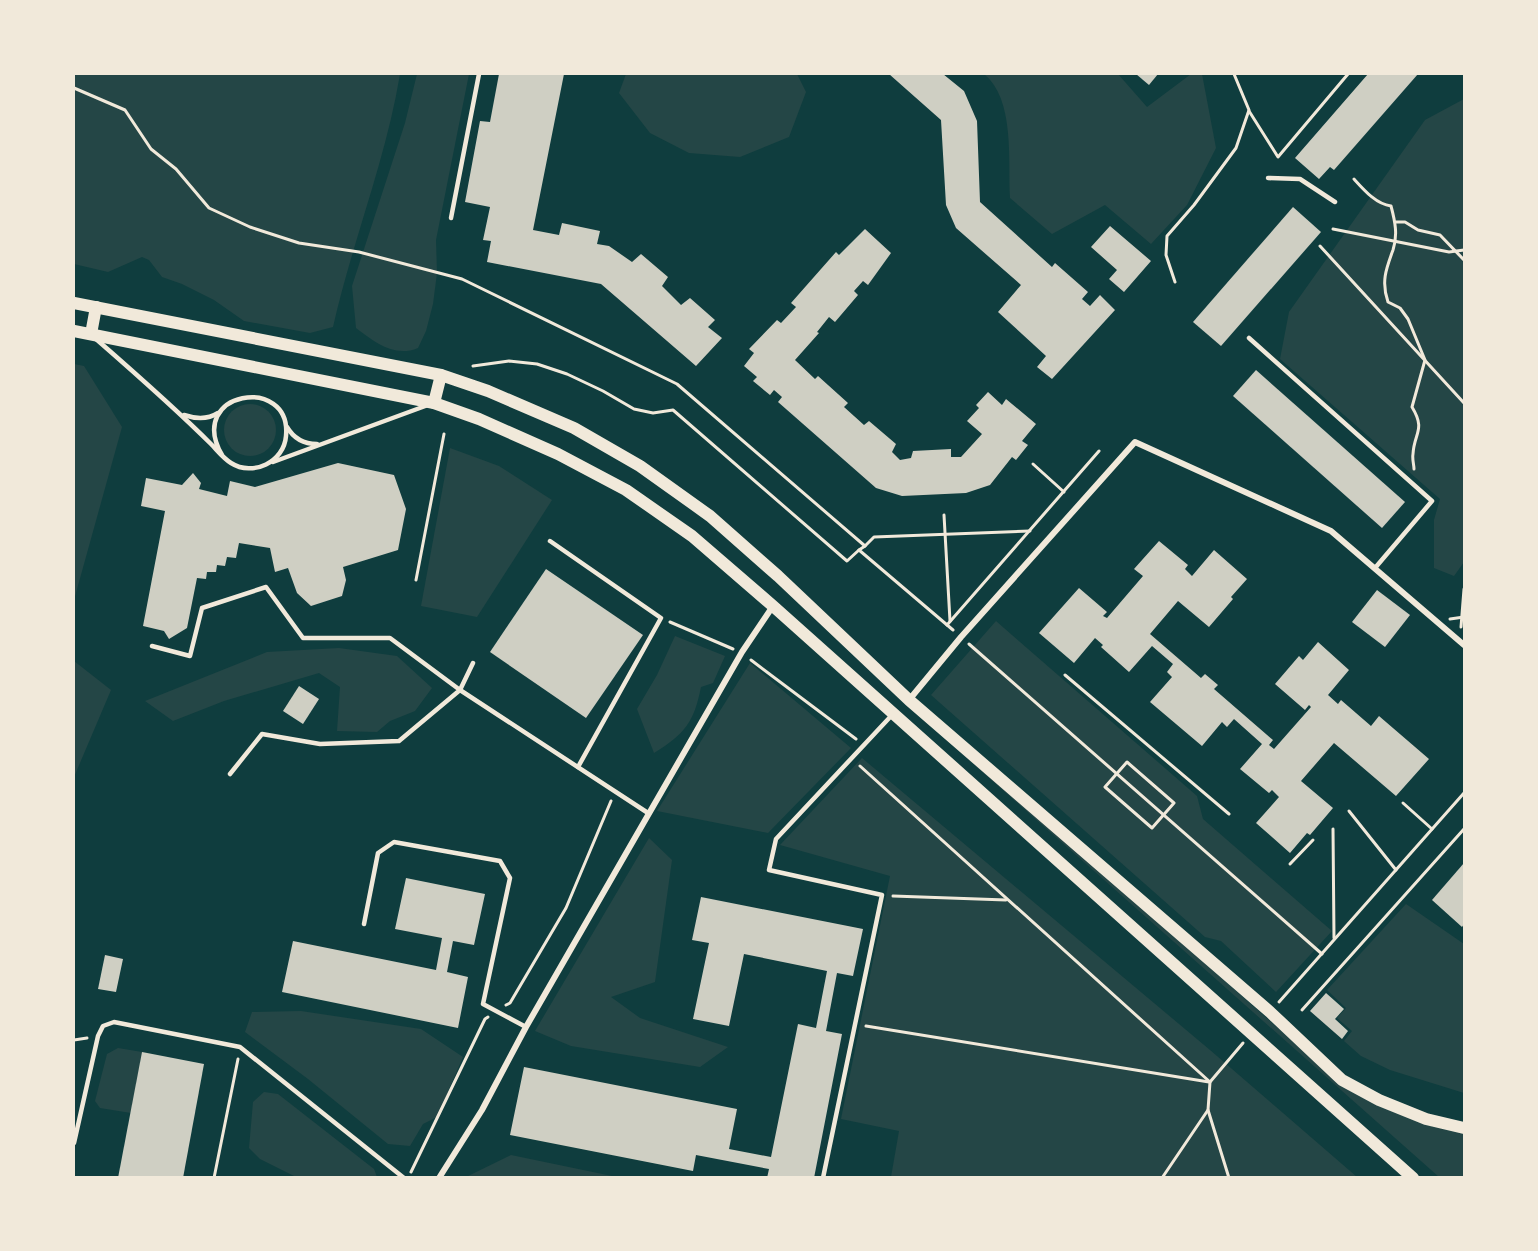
<svg xmlns="http://www.w3.org/2000/svg" width="1538" height="1251" font-family="Georgia,serif">
  <style>
    .green { fill: #244646 }
    .building { fill: #cfcfc3 }
    .lines { fill: none; stroke-linecap: round; stroke-linejoin: round }
    .path { stroke: #f1e9da; stroke-width: 3 }
    .service { stroke: #f1e9da; stroke-width: 4.5 }
    .minor { stroke: #f1e9da; stroke-width: 6 }
    .secondary { stroke: #f1e9da; stroke-width: 12 }
  </style>
  <rect width="100%" height="100%" fill="#0f3d3e"/>
  <g class="green">
    <path d="M74,74H400C386,160 352,242 333,327L310,333L244,321L214,300L182,284L162,277L149,260L142,257L108,272L74,264Z"/>
    <path d="M417,74H469L436,240L437,273L433,304L426,331L418,348C394,358 375,342 356,328L352,286L405,123Z"/>
    <path d="M626,74H797L806,92L789,137L740,157L689,153L650,133L619,93Z"/>
    <path d="M984,74H1118L1147,107L1191,74H1202L1216,148L1187,205L1151,244L1105,205L1052,234L1010,198C1008,160 1015,99 984,74Z"/>
    <path d="M1464,99V562L1454,576L1434,568V520L1440,499L1280,359L1289,312L1425,120Z"/>
    <path d="M74,364L84,366L122,427L74,600Z"/>
    <circle cx="250" cy="430" r="26"/>
    <path d="M450,448L499,466L552,500L477,617L421,606Z"/>
    <path d="M996,621L1197,796L1203,819L1332,931L1276,992L1221,941L1205,937L931,695Z"/>
    <path d="M675,636L725,656L713,683L701,687C694,722 685,734 654,753L637,709L657,675Z"/>
    <path d="M339,648L397,656L432,688L415,711L390,721L377,732L337,731L340,687L319,673L224,701L173,721L145,701L267,652Z"/>
    <path d="M74,661L111,690L74,777Z"/>
    <path d="M750,663L851,748L768,833L657,811Z"/>
    <path d="M938,726L1334,1078L1464,1127V1177H1439L935,730Z"/>
    <path d="M862,758L1210,1050L1357,1177H891L899,1131L841,1119L890,876L780,845Z"/>
    <path d="M649,838L672,860L655,982L611,997L640,1018L728,1047L700,1067L571,1046L535,1031Z"/>
    <path d="M1406,904L1464,944V1093L1390,1070L1361,1056L1344,1041L1352,1031L1337,1018L1346,1008L1327,990Z"/>
    <path d="M301,1011L421,1029L463,1057L437,1117L423,1124L410,1146L388,1144L308,1079L245,1032L252,1012Z"/>
    <path d="M118,1048L142,1052L131,1113L100,1108L95,1101L107,1054Z"/>
    <path d="M264,1092L278,1094L374,1169L377,1177H296L260,1159L249,1148L253,1102Z"/>
    <path d="M511,1155L612,1176L617,1177H466Z"/>
  </g>
  <g class="building">
    <path d="M499,74H564L533,230L559,235L562,223L600,231L597,244L609,246L632,262L641,254L668,277L662,286L681,305L690,298L715,320L708,327L722,338L696,366L601,284L487,262L491,241L483,240L490,207L465,202L480,121L490,122Z"/>
    <path d="M889,74H943L964,91L977,121L980,202L1052,267L1055,263L1088,292L1082,299L1090,306L1100,295L1115,310L1052,379L1037,367L1046,356L998,312L1021,285L956,228L946,205L941,120Z"/>
    <path d="M1136,74H1158L1149,85Z"/>
    <path d="M1368,74H1418L1334,170L1330,167L1319,179L1295,158Z"/>
    <path d="M1293,207L1321,232L1221,346L1193,322Z"/>
    <path d="M1110,226L1151,261L1124,292L1109,279L1117,270L1091,247Z"/>
    <path d="M865,229L891,253L868,285L863,281L854,291L858,295L835,322L829,317L817,332L819,333L795,360L815,379L818,376L848,403L844,407L864,425L869,421L896,444L892,452L900,460L911,458L913,451L951,449V457H961L982,434L967,421L979,408L976,405L988,392L1002,405L1006,399L1036,424L1022,441L1028,445L1016,460L1012,457L990,485L966,493L902,496L876,488L778,402L782,397L774,390L770,395L753,381L757,377L744,366L754,353L749,349L777,320L781,323L796,307L791,303L836,252L839,255Z"/>
    <path d="M1256,370L1405,502L1382,528L1233,396Z"/>
    <path d="M338,463L394,475L406,509L398,550L343,567L346,580L342,596L311,606L297,593L288,568L275,572L270,548L239,543L236,558L227,557L225,566L217,565L216,572H207L206,579L197,578L187,628L169,639L164,631L143,626L165,511L141,506L146,478L182,485L193,473L201,483L199,489L227,496L230,481L255,487Z"/>
    <path d="M1159,541L1188,565L1185,569L1192,576L1214,550L1247,579L1231,597L1233,599L1209,627L1178,601L1150,634L1201,678L1205,674L1218,685L1214,689L1273,740L1269,745L1274,749L1311,707L1309,705L1305,710L1275,684L1299,656L1303,660L1318,642L1349,670L1328,695L1338,704L1341,700L1371,726L1379,716L1429,759L1396,796L1334,743L1301,781L1333,808L1310,835L1307,833L1290,853L1256,823L1279,797L1272,790L1269,793L1240,769L1262,744L1234,719L1227,727L1222,722L1202,746L1150,702L1172,677L1167,672L1173,664L1152,646L1129,672L1101,647L1103,645L1095,638L1074,663L1039,633L1079,588L1107,612L1103,616L1107,618L1143,576L1134,569Z"/>
    <path d="M546,569L643,635L586,718L490,652Z"/>
    <path d="M1377,590L1410,615L1385,647L1352,622Z"/>
    <path d="M299,686L319,699L303,724L283,711Z"/>
    <path d="M1464,863V924L1462,927L1432,900Z"/>
    <path d="M406,878L485,894L474,945L453,941L447,972L468,977L458,1028L282,992L293,941L436,970L442,938L395,929Z"/>
    <path d="M701,897L863,929L853,976L837,973L826,1031L842,1034L814,1178H767L769,1169L696,1155L693,1171L510,1135L524,1067L737,1109L729,1149L771,1157L798,1024L816,1028L827,971L744,954L729,1026L693,1019L709,943L692,940Z"/>
    <path d="M105,955L123,959L116,992L98,989Z"/>
    <path d="M1326,993L1344,1009L1335,1019L1348,1031L1342,1039L1310,1011Z"/>
    <path d="M142,1052L204,1064L183,1178H118Z"/>
  </g>
  <g class="lines">
    <g class="path">
      <path d="M74,88L125,110L151,149L176,169L209,208L250,227L299,243L359,252L462,279L677,384L865,546L859,550L953,630"/>
      <path d="M1249,111L1278,157L1348,74"/>
      <path d="M1354,179C1364,190 1376,204 1391,206C1395,221 1398,235 1393,250C1386,269 1381,282 1388,302L1400,308L1408,319L1425,360L1412,407C1426,430 1414,433 1413,454C1412,459 1414,465 1414,469"/>
      <path d="M1396,222H1405L1418,230L1440,235L1464,260"/>
      <path d="M1333,229L1449,252L1464,250"/>
      <path d="M1320,246L1464,403"/>
      <path d="M1175,282L1166,255L1167,236L1194,205L1236,148L1249,110L1234,74"/>
      <path d="M473,366L509,361L537,364L567,374L603,391L634,409L653,413L673,410L847,561L859,550"/>
      <path d="M1033,464L1064,492"/>
      <path d="M944,515L950,621"/>
      <path d="M865,546L874,537L1030,531"/>
      <path d="M416,580L444,434"/>
      <path d="M1450,619L1464,617"/>
      <path d="M670,622L733,649"/>
      <path d="M947,625L1099,451"/>
      <path d="M1461,627L1464,589"/>
      <path d="M969,644L1322,954"/>
      <path d="M751,660L856,739"/>
      <path d="M1065,675L1229,814"/>
      <path d="M1127,762L1174,803L1152,828L1105,787Z"/>
      <path d="M860,766L1210,1082"/>
      <path d="M1403,803L1432,829"/>
      <path d="M1349,811L1396,870"/>
      <path d="M1333,829L1334,938"/>
      <path d="M1290,864L1313,840"/>
      <path d="M893,896L1006,900"/>
      <path d="M1279,1002L1464,793"/>
      <path d="M506,1005L510,1003L566,908L611,801"/>
      <path d="M1302,1010L1464,829"/>
      <path d="M866,1026L1209,1082"/>
      <path d="M74,1040L87,1038"/>
      <path d="M411,1172L485,1019L488,1017"/>
      <path d="M214,1178L238,1059"/>
      <path d="M1162,1178L1208,1110"/>
      <path d="M1229,1178L1208,1110L1210,1082L1243,1043"/>
    </g>
    <g class="service">
      <path d="M1268,178L1300,179L1335,202"/>
      <path d="M451,218L479,74"/>
      <path d="M1249,338L1432,501L1375,568"/>
      <path d="M96,339C135,373 174,407 211,444C217,450 223,458 231,463C253,477 284,462 286,436C292,374 185,391 222,455"/>
      <path d="M184,415C196,419 207,420 218,413"/>
      <path d="M287,427C294,439 304,444 317,444"/>
      <path d="M273,462L428,405"/>
      <path d="M550,541L661,618L578,767"/>
      <path d="M152,646L190,656L202,608L266,587L303,638H390L460,690L399,741L320,744L262,734L230,774"/>
      <path d="M473,663L460,690L648,813"/>
      <path d="M364,924L378,853L394,842L500,861L510,878L483,1004L526,1027"/>
      <path d="M74,1143L98,1036L103,1026L114,1022L240,1047L404,1178"/>
      <path d="M823,1178L882,895L769,870L776,839L892,715"/>
    </g>
    <g class="minor">
      <path d="M909,700L961,637L1135,442L1331,531L1464,645"/>
      <path d="M439,1178L482,1110L526,1027L742,652L773,606"/>
    </g>
    <g class="secondary">
      <path d="M74,303L441,375L488,391L574,428L640,466L710,516L778,576L909,700L1270,1012L1342,1080L1379,1100L1426,1119L1464,1128"/>
      <path d="M74,331L434,403L479,419L558,454L626,490L692,536L773,606L1413,1178"/>
      <path d="M91,334L96,307"/>
      <path d="M434,403L441,375"/>
    </g>
  </g>
  <rect width="1538" height="1251" fill="none" stroke="#f1e9da" stroke-width="150"/>
</svg>
